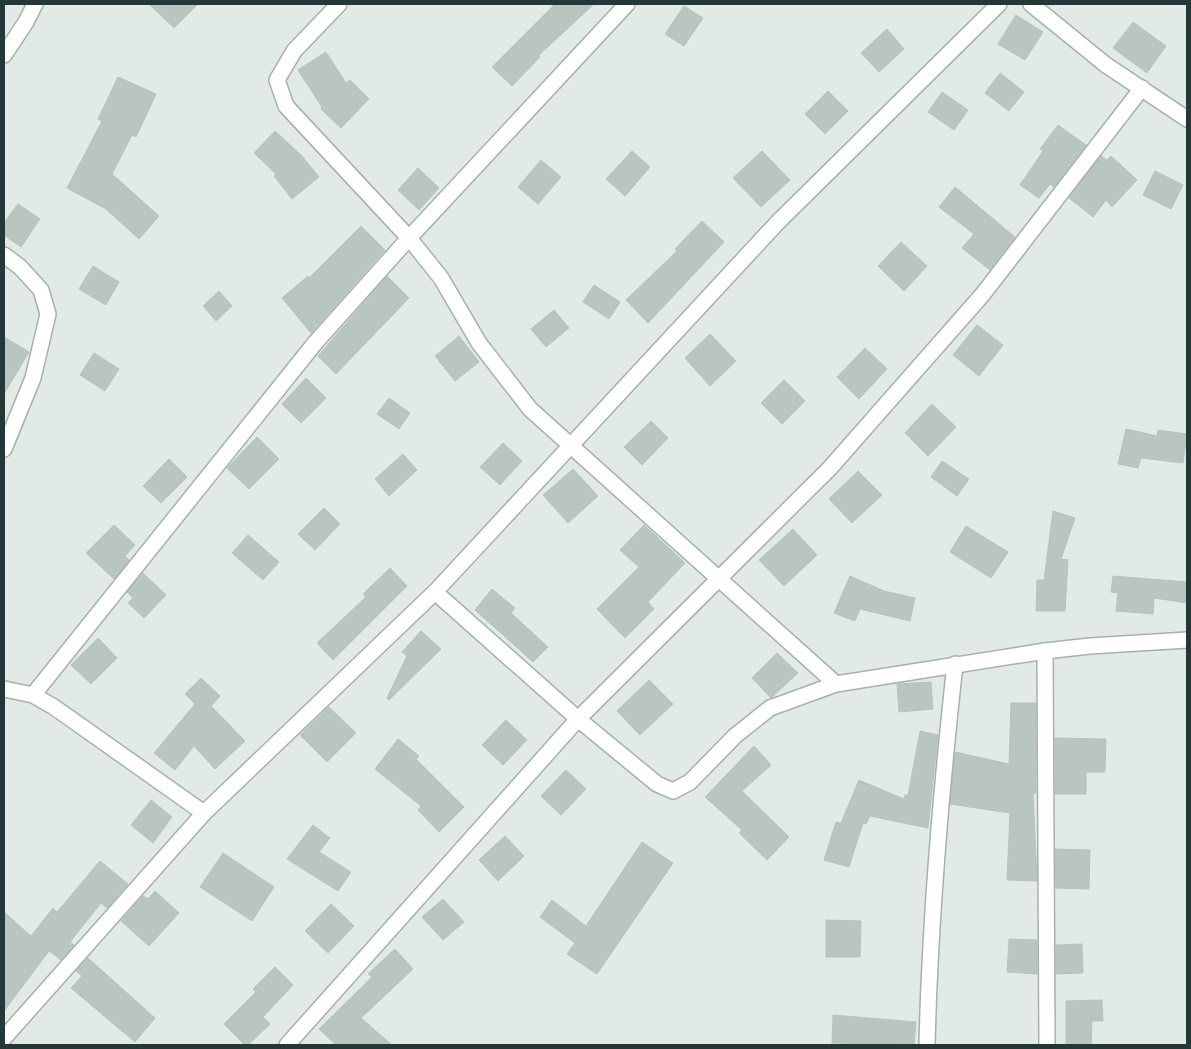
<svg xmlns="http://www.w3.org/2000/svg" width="1191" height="1049" font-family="Rubik,sans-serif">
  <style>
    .building { fill: #b8c5c1; stroke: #b5c3c0 }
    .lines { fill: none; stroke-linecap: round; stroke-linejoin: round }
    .street-casing { stroke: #a5b1af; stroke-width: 18 }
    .street { stroke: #fff; stroke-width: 15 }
  </style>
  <rect width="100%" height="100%" fill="#e2eae8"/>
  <g class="building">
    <path d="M149,4H198L174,28Z"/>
    <path d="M555,4H594L539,55L540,57L512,86L492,67Z"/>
    <path d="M684,6L703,18L684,46L665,34Z"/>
    <path d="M1016,15L1043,32L1025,60L998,44Z"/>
    <path d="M1133,22L1166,46L1147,73L1113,48Z"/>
    <path d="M887,29L904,49L879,72L861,53Z"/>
    <path d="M326,52L346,83L350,80L369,99L341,128L321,109L322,107L298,70Z"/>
    <path d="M1000,73L1024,92L1009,111L985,93Z"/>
    <path d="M118,77L156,94L136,137L132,135L112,174L159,216L139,239L106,209L67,188L102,121L98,119Z"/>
    <path d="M828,91L848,111L825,134L805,114Z"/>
    <path d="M942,92L968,110L954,130L928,112Z"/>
    <path d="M1058,125L1086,145L1054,187L1050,184L1039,198L1020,185L1043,151L1040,149Z"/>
    <path d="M275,131L301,155L319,177L292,199L274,176L276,174L254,153Z"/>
    <path d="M632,151L650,167L625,196L606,179Z"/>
    <path d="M762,151L790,180L761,207L733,178Z"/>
    <path d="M1101,156L1107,160L1111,156L1137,180L1112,207L1106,200L1093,217L1069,198Z"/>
    <path d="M541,160L561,177L538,204L518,187Z"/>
    <path d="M418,168L439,188L419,210L398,190Z"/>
    <path d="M1155,171L1183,185L1171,209L1143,195Z"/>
    <path d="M955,187L1015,237L990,270L962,248L974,234L939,207Z"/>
    <path d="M18,204L40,219L21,247L4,235V223Z"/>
    <path d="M702,221L724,242L648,323L626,300L677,251L675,249Z"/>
    <path d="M361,226L385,250L311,333L282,298L308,276L309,278Z"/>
    <path d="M901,242L927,266L904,291L878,266Z"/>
    <path d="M93,266L119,282L106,305L79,289Z"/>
    <path d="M387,276L409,298L336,374L318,356Z"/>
    <path d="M594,285L620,302L609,319L583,302Z"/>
    <path d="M219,291L232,306L216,321L203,306Z"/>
    <path d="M554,310L569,328L546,347L531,329Z"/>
    <path d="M977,325L1003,345L979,376L953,355Z"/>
    <path d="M710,334L736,361L710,386L685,358Z"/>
    <path d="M459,336L479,362L455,381L435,356Z"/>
    <path d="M4,337L29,352L4,394Z"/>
    <path d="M865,348L887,369L859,399L837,377Z"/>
    <path d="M94,353L119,369L105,391L80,375Z"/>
    <path d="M306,378L326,398L301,423L282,404Z"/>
    <path d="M784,380L805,401L782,424L761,403Z"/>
    <path d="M389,398L410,413L399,429L377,414Z"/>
    <path d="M932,404L956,427L928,456L905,433Z"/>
    <path d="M651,421L668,438L642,465L624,447Z"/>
    <path d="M1126,429L1157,436L1158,430L1187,434L1183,463L1141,458L1138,468L1118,464Z"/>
    <path d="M257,437L279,459L249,489L227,468Z"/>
    <path d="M503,443L522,461L500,485L480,467Z"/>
    <path d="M403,454L417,470L389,496L375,479Z"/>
    <path d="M169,459L187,477L161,503L143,486Z"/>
    <path d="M942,461L969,479L957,496L931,477Z"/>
    <path d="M573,469L598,496L568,523L543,495Z"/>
    <path d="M858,471L882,495L852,523L829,499Z"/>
    <path d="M324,508L340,524L315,550L298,534Z"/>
    <path d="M1053,511L1075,518L1061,559L1068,560L1065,611H1036L1037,580H1044Z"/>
    <path d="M114,525L135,545L125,556L129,560L114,579L86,553Z"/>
    <path d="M644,525L685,563L648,602L654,609L625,638L597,609L639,567L620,550Z"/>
    <path d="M966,526L1008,552L991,578L950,552Z"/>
    <path d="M793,529L817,555L784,586L759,560Z"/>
    <path d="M248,535L279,562L263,580L232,553Z"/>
    <path d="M390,568L407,586L333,660L317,643L366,597L363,594Z"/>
    <path d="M143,573L166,595L144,618L128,603L133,598L127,592Z"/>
    <path d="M850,576L884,591L915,598L910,621L860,609L855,621L834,613Z"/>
    <path d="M1113,576L1187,582V603L1154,598L1153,614L1116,611L1118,593L1111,592Z"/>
    <path d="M492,589L515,608L511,613L548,647L533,662L475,610Z"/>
    <path d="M421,631L441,649L389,700L387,698L407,656L402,652Z"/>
    <path d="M98,638L117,658L91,684L71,665Z"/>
    <path d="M777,653L798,673L771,698L752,678Z"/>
    <path d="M201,678L220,696L211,706L245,741L215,769L194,746L175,770L154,753L195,704L185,694Z"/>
    <path d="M649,680L673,704L640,735L617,711Z"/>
    <path d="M931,682L933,709L899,712L897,684Z"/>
    <path d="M1011,703H1036V793H1033L1037,881L1007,880L1010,813L950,804L955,752L1009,764Z"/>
    <path d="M329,707L356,733L327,762L300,735Z"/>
    <path d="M506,720L527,740L503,765L482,745Z"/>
    <path d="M920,731L938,735L928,828L870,816L866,824L863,823L849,867L824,860L836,822L841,823L859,780L904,799L905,795H908Z"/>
    <path d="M1055,738L1106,739L1105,772H1086V794H1055Z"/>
    <path d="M398,739L419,756L416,759L464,807L439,832L418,810L421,806L375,769Z"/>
    <path d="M754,746L771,765L742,791L789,837L767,860L739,833L742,830L705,797Z"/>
    <path d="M566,770L586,789L561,815L541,796Z"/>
    <path d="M151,800L172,817L153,843L131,825Z"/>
    <path d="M313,825L330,838L319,852L351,872L338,891L287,859Z"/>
    <path d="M505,836L524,856L498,881L479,860Z"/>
    <path d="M642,842L673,863L597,974L567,954L575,943L540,917L552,900L586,926Z"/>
    <path d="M1055,849L1090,850L1089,889L1056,888Z"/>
    <path d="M223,853L274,887L252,921L200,887Z"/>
    <path d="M100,861L128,884L107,908L101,903L70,942L74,945L61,960L49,951L4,1011V912L31,936L53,908L57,912Z"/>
    <path d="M155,891L179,913L149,946L121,921L143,896L148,899Z"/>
    <path d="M443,899L464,922L443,940L422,917Z"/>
    <path d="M331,904L354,926L328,953L305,931Z"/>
    <path d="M826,920L861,921L860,957H826Z"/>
    <path d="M1009,939L1037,940V974L1007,972Z"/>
    <path d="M1082,944L1083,973L1056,974V945Z"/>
    <path d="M395,949L413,969L361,1018L392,1045H336L319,1029L372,977L368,974Z"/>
    <path d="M88,958L155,1018L135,1042L71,988L82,976L76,971Z"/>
    <path d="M275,967L293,985L263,1017L270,1024L248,1045H245L224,1024L256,992L253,989Z"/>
    <path d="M1102,1000L1103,1021H1092L1091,1045H1066V1001Z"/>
    <path d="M833,1015L916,1022L914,1045L832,1043Z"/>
  </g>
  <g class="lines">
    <g class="street-casing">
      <g id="street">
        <path d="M339,4L294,51L277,80L286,106L409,238L441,278L479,343L530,409L836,684"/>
        <path d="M1031,4L1106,65L1187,119"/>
        <path d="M4,55L26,22L35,4"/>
        <path d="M4,255L20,267L41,290L48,314L33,378L4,449"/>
        <path d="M435,592L778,222L999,4"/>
        <path d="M1045,651L1047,1045"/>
        <path d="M4,689L33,695L54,707L204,813L435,592L578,719L657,784L673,791L690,782L735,736L770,708L836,684L1045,651L1090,646L1187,640"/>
        <path d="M33,695L315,343L409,238L627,4"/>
        <path d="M4,1038L204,813"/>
        <path d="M287,1045L578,719L830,468L983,294L1142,88"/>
        <path d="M927,1045C930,917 941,791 955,664"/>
      </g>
    </g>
    <use href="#street" class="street"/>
  </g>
  <rect width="1191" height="1049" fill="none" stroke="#243937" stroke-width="10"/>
</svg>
